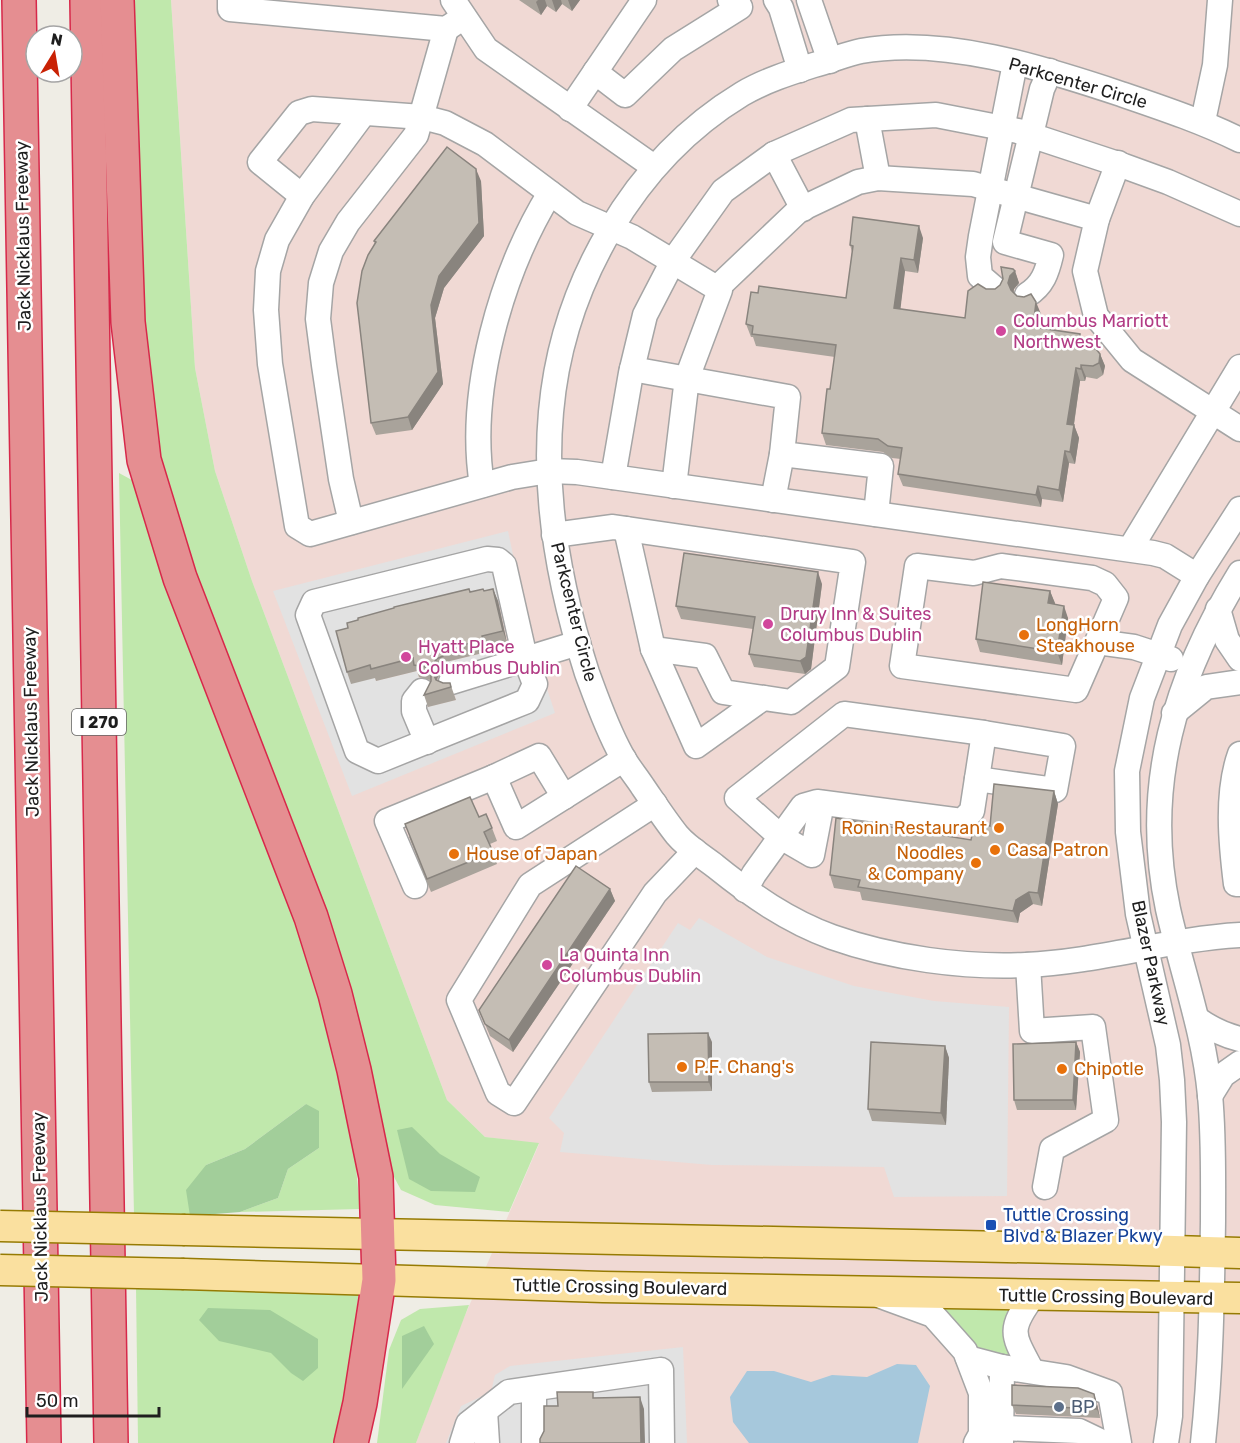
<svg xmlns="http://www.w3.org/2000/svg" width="1240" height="1443" font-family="Rubik,sans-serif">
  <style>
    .commercial { fill: #f0d9d4 }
    .grass { fill: #c0e8ac }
    .forest { fill: #a2ce9a }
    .parking { fill: #e2e2e2; fill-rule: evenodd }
    .water { fill: #a6c8dc }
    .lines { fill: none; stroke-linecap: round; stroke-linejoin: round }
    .minor-casing { stroke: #a5a5a5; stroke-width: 27 }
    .major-casing { stroke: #967b03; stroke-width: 33 }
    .highway-casing { stroke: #d7284a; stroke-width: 36 }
    .minor { stroke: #fff; stroke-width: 24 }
    .major { stroke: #fae09f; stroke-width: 30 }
    .highway { stroke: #e58e91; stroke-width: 33 }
    .major-bridge-casing { stroke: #967b03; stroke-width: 33; stroke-linecap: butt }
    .major-bridge { stroke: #fae09f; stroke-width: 30 }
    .wall { fill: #a9a39b }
    .shaded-wall { fill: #89847e }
    .building { fill: #c4bdb4; stroke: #89847e; stroke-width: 1.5 }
    .hotel-dot { fill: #d1479c; stroke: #fff; stroke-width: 2 }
    .food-dot { fill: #e8710a; stroke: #fff; stroke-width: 2 }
    .transit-dot { fill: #1a4fb4; stroke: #fff; stroke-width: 2 }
    .service-dot { fill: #5c6f8a; stroke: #fff; stroke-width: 2 }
    .labels { text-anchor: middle; stroke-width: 5; stroke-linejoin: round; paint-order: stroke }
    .shield { fill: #fff; stroke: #626262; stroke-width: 1.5 }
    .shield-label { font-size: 16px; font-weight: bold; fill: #1e1e1e }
    .street-label { font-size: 18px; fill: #1e1e1e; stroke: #fff }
    .hotel-label { font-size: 18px; fill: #b23c85; stroke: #fff; text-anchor: start }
    .food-label { font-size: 18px; fill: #c56008; stroke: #fff; text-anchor: start }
    .transit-label { font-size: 18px; fill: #164399; stroke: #fff; text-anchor: start }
    .service-label { font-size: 18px; fill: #4e5e75; stroke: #fff; text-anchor: start }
  </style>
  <rect width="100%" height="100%" fill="#efede5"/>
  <path class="commercial" d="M171,0H1240V1443H416L457,1334L539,1144L485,1137L447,1100L252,581L215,471L195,368Z"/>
  <g class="grass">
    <path d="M129,0H171L195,368L215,471L252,581L447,1100L485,1137L539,1143L509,1212L435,1205L401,1190L387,1164L183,558L152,449L144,385Z"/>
    <path d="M119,473L141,485L296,914L350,1104L360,1209L240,1212L278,1198L288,1169L319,1148L306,1104L245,1149L206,1165L190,1216L134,1215Z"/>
    <path d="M136,1286L359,1291L343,1417L337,1443H138Z"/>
    <path d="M469,1305L416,1443H377L389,1350L401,1320L420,1309Z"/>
    <path d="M939,1306L1014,1307L1012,1355H992L979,1349Z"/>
  </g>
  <g class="forest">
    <path d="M306,1104L319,1111V1148L288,1169L278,1198L240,1212L190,1216L186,1190L206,1165L245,1149Z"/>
    <path d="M412,1127L440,1154L480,1177L475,1192L431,1191L409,1179L397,1130Z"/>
    <path d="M208,1308L270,1310L318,1339V1368L303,1381L291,1373L271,1353L219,1341L199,1320Z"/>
    <path d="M424,1326L434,1344L402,1389V1336Z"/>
  </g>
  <g class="parking">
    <path d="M508,531L531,640L555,713L352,796L273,591ZM500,601L510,643L486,648L487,652L446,662L456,700L427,707L417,671L376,681L375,678L488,604Z"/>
    <path d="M699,918L767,957L854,986L934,1001L1009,1007L1007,1196L894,1197L884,1167L712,1165L560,1152L564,1133L549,1118L678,923L690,930Z"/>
    <path d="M683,1347L687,1443H446L461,1406L491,1392L495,1375L510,1366Z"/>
  </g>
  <path class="water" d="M897,1364L916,1365L930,1386L918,1443H749L733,1422L730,1397L747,1371H774L811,1382L832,1375L867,1377Z"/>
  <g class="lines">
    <g class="minor-casing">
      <g id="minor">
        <path d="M230,0V9L446,29L458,21"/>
        <path d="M453,0L486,49L654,167"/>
        <path d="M776,0L781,8L800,70"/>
        <path d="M809,0L830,61"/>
        <path d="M595,72L625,95L673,49L740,7L730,0"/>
        <path d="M570,109L644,0"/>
        <path d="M363,114L302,196L277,240L268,271L266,310L270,364L297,526L310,534L512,477L549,471L577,472L1153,553L1165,556L1197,576"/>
        <path d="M867,119L878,178"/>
        <path d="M1203,121L1215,65L1220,0"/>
        <path d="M1240,140C1201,121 1162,108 1121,94C1043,68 944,36 861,51C846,54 830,61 814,65C789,73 764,81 742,94C633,160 562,286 551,412C543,500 560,589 587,673C597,700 607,729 621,754C627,766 636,776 643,787C654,803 665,820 677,835C687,847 702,856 715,866C751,895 788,921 832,937C891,958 964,968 1026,965C1098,962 1168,939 1240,935"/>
        <path d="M774,154L803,209"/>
        <path d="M302,196L260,162L299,113L312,109L422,117L445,123L485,144L577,213L632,237L720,290L687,378L674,486"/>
        <path d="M1097,219L1118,163"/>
        <path d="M717,288L799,210L858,182L878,178L973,184L1097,219L1085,271L1096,316L1132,360L1240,429"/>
        <path d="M994,288L980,276L978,257L981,236L1015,63"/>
        <path d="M1027,295C1043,285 1047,272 1051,255L1005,242L1042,89L1050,71"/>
        <path d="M632,369L788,397L782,454L881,466L876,514"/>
        <path d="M613,477L631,373L645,315L673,261L723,191L774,154L851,120L936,115L1018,131L1124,166L1168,182L1240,214"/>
        <path d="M482,485C467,392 501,273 550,193"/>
        <path d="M773,500L782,454"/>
        <path d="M351,522L341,479L324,365L318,319L321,283L331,251L348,222L416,135L446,29"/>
        <path d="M626,529L653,649L696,746L763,698"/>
        <path d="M554,535L613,527L853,562L837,667L791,702L723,692L705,656L653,649"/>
        <path d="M1130,549L1240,367"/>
        <path d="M487,559L498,560L504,565L525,658L535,684L527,701L378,761L357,751L308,615L314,602Z"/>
        <path d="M1218,609L1227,640L1240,659"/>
        <path d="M1097,642L1116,598L1105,584L1092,578L1001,566L974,573L917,566L902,666L1076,690L1097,642L1134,647L1171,659"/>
        <path d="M451,682L578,643"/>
        <path d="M422,691L414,701V711L427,742"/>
        <path d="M1174,713L1206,687L1240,682"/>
        <path d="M1240,754C1226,793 1231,844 1236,884H1240"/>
        <path d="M494,777L539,756L564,797"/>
        <path d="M822,803L812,855L781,837L737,798L844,714L984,733L1063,746L1055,790L977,779"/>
        <path d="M655,804L530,885L459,1000L498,1093L514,1103L655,893L695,851"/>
        <path d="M415,886L387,821L494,777L516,827L624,759"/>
        <path d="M745,890L754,874L803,806L817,802L962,821L972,811L984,733"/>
        <path d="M1028,965L1032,1031L1093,1027L1106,1120L1052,1149L1045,1187"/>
        <path d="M1197,1019C1211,1029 1223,1035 1240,1039"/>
        <path d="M1210,1096L1223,1075L1240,1063"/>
        <path d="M881,1296L933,1315L965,1351L981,1393V1434L976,1443"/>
        <path d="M968,1358L1002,1367L1066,1377L1110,1393L1119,1443"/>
        <path d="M1032,1371C1013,1335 1007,1331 1033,1296"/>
        <path d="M534,1389V1443"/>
        <path d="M485,1411L487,1443"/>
        <path d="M1002,1428L1079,1431L1104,1443"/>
        <path d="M462,1443L468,1424L509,1392L661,1370L662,1443"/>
        <path d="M1001,1443L1002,1367"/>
        <path d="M1166,1443L1170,1416L1174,1122L1172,1080L1168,1045L1138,914L1128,832L1127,771L1142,698L1170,625L1197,576L1240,509"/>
        <path d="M1203,1443C1211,1369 1212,1296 1213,1221C1213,1179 1214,1137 1210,1095C1204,1031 1182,972 1168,909C1142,786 1175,678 1240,573"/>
      </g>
    </g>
    <g class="major-casing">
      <g id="major">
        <path d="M185,1230L1109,1249L1240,1253"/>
        <path d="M184,1274L603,1287L1240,1298"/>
      </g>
    </g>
    <g class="highway-casing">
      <g id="highway">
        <path d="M19,0L44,1443"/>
        <path d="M87,0L111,1443"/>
        <path d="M117,0L128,322L144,460L180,578L311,917L335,994L354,1070L376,1177L379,1280L360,1403L351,1443"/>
      </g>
    </g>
    <use href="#minor" class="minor"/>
    <use href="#major" class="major"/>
    <use href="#highway" class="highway"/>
    <g class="major-bridge-casing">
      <g id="major-bridge">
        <path d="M0,1226L185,1230"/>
        <path d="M0,1270L184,1274"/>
      </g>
    </g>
    <use href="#major-bridge" class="major-bridge"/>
  </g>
  <g class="wall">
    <path d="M519,0H580L572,11L562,4L556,12L547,6L541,15Z"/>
    <path d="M481,181L484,236L444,288L435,318L443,384L412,430L376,435L371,423L375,244L374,241Z"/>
    <path d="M923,238L918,273L905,271L900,309L965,318L986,289H995L1000,285L1015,271L1019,283L1014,289L1013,293L1041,314L1039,328L1080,334L1084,345L1100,354L1105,366L1103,375L1097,379L1086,377L1085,381H1080L1074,425L1079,438L1075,464L1069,463L1063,502L1042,499L1041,507L903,486L898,474L901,459L892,458L883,452L826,445L822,433L830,389L835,357L756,346L753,337H751L746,324L758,293L846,298L852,252L850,245Z"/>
    <path d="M822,584L811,669L805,674L754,667L749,654L753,629L681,619L676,606Z"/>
    <path d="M493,589L498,601L507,643L486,648L487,652L446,662L448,668L441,672L437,680L443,683H450L456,700L428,707L424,695L431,681L430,680L419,677L417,671L376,681L375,678L351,684L347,672L348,628L358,620L470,592L484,591Z"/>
    <path d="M1050,591L1055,604L1068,618L1062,665L980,652L976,639Z"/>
    <path d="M1054,791L1058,804L1042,906L1033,904L1020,913L1018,923L862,900L860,892L834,888L830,875L971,840L990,826Z"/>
    <path d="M479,817L492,828L497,841L490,844L497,864L431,892L409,837Z"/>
    <path d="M610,889L615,901L513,1052L490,1036L479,1010Z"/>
    <path d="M712,1042V1091L652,1092L649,1082Z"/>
    <path d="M1076,1042L1080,1052L1076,1110H1017L1014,1100Z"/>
    <path d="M945,1046L949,1058L946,1125L872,1121L868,1109Z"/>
    <path d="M1094,1394L1097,1404L1100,1418L1016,1414L1012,1405Z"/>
  </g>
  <g class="shaded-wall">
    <path d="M538,0H545L547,6L541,15L536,2Z"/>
    <path d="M552,0H561L562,4L556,12Z"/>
    <path d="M568,0H580L572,11Z"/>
    <path d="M476,169L481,181L484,236L444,288L435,318L443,384L412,430L408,417L431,305L439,276Z"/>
    <path d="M919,226L923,238L918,273L914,260Z"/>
    <path d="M901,258L905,271L899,321L894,308Z"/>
    <path d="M1015,271L1019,283L1014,289L1013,296L1008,283L1010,276Z"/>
    <path d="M1036,302L1041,314L1037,339L1033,327Z"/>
    <path d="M1080,334L1084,346L1078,344Z"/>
    <path d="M1100,354L1105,366L1103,375L1099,363Z"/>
    <path d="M1081,365L1086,377L1085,381L1081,369Z"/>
    <path d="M1076,368L1080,381L1072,437L1067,424Z"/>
    <path d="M1074,425L1079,438L1075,464L1070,452Z"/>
    <path d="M1065,451L1069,463L1063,502L1059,490Z"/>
    <path d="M1038,486L1042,499L1041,507L1036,495Z"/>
    <path d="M818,572L822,584L811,669L805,674L800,661Z"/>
    <path d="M493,589L498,601L507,643L503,631Z"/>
    <path d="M1050,591L1055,603L1052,615L1048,603Z"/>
    <path d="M1064,606L1068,618L1062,665L1057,652Z"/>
    <path d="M436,659L441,672L437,678V686L433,673V666Z"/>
    <path d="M1054,791L1058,804L1042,906L1038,893Z"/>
    <path d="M610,889L615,901L513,1052L509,1040Z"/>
    <path d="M1029,892L1033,904L1020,913L1018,923L1013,911L1016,900Z"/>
    <path d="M708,1033L712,1042V1091L709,1082Z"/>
    <path d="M1076,1042L1080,1052L1076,1110L1073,1100Z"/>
    <path d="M945,1046L949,1058L946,1125L941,1113Z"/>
    <path d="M1094,1394L1097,1404L1100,1418L1097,1409Z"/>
    <path d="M640,1397L644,1409L645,1443H641Z"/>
  </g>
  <g class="building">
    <path d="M447,147L476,169L479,223L439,276L431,305L438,372L408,417L371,423L357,303L362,271L368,255L376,242L374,241Z"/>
    <path d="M853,217L919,226L914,260L901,258L894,308L965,318L968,291L978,284L986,289H995L1000,285L1003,279L1001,267L1013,269L1015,271L1010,276L1008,283L1011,290L1017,296L1024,297L1031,294L1036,302L1033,327L1080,334L1078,344L1096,349L1100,354L1099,363L1093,366L1081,365V369L1076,368L1067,424L1074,425L1070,452L1065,451L1059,490L1038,486L1036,495L898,474L902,448L888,446L878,439L822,433L827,389H830L836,345L752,334L753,326L746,324L751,292L758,293L759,286L846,298L853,246L850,245Z"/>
    <path d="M684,553L818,572L806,657L800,661L749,654L755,617L676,606Z"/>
    <path d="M983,582L1050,591L1048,603L1064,606L1057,652L976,639Z"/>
    <path d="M469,589L470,592L483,589L484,591L493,589L503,631L482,636L483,640L442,650L443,656L436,659L433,666V673L436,680L443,683H450L451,687L424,695L431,681V674L426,667L414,665L413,658L371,669L370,665L347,672L336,631L348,628L347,623L358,620V618L394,608V607Z"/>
    <path d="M994,784L1054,791L1038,893L1029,892L1016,900L1013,911L858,887L860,880L830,875L836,818L971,840L975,823L990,826Z"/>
    <path d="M470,797L479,817L486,814L492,828L484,832L493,852L427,879L405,824Z"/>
    <path d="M576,866L610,889L509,1040L485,1024L479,1010Z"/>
    <path d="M708,1033L709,1082H649L648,1034Z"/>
    <path d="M871,1042L945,1046L941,1113L868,1109Z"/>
    <path d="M1076,1042L1073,1100H1014L1013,1044Z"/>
    <path d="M1012,1385L1078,1388L1094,1394L1097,1409L1012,1405Z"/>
    <path d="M557,1392H593V1398L640,1397L641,1443H540V1439L544,1431V1406H558Z"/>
  </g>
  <g class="hotel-dot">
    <circle cx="1001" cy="331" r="6"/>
    <circle cx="768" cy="624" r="6"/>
    <circle cx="406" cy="657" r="6"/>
    <circle cx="547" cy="965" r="6"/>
  </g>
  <g class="food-dot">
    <circle cx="1024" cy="635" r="6"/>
    <circle cx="999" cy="828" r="6"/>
    <circle cx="995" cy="850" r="6"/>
    <circle cx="454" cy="854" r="6"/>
    <circle cx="976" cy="863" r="6"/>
    <circle cx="682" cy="1067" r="6"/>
    <circle cx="1062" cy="1069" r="6"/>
  </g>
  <rect class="transit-dot" x="985" y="1219" width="12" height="12" rx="3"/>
  <circle class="service-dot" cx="1059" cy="1407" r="6"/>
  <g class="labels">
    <rect class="shield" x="72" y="709" width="54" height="26" rx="4.5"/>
    <g class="shield-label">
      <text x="99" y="728">I 270</text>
    </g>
    <g class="street-label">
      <text transform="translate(1078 83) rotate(16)" y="6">Parkcenter Circle</text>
      <text transform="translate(23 236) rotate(-91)" y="6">Jack Nicklaus Freeway</text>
      <text transform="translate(574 612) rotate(76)" y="6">Parkcenter Circle</text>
      <text transform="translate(31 722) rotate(-91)" y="6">Jack Nicklaus Freeway</text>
      <text transform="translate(1151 963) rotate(78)" y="6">Blazer Parkway</text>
      <text transform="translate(40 1207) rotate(-91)" y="6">Jack Nicklaus Freeway</text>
      <text transform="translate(620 1287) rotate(1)" y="6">Tuttle Crossing Boulevard</text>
      <text transform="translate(1106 1297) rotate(1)" y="6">Tuttle Crossing Boulevard</text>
    </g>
    <g class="hotel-label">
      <text x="1013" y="327">Columbus Marriott<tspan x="1013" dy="21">Northwest</tspan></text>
      <text x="780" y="620">Drury Inn &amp; Suites<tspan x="780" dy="21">Columbus Dublin</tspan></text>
      <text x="418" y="653">Hyatt Place<tspan x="418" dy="21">Columbus Dublin</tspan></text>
      <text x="559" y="961">La Quinta Inn<tspan x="559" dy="21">Columbus Dublin</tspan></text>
    </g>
    <g class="food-label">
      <text x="1036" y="631">LongHorn<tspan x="1036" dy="21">Steakhouse</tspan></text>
      <text x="987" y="834" text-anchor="end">Ronin Restaurant</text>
      <text x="1007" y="856">Casa Patron</text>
      <text x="964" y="859" text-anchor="end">Noodles<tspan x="964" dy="21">&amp; Company</tspan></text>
      <text x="466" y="860">House of Japan</text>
      <text x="694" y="1073">P.F. Chang's</text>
      <text x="1074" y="1075">Chipotle</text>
    </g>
    <g class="transit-label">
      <text x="1003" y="1221">Tuttle Crossing<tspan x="1003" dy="21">Blvd &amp; Blazer Pkwy</tspan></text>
    </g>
    <g class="service-label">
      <text x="1071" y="1413">BP</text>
    </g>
  </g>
  <g transform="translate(54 54) rotate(11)"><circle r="28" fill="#ffffff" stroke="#a5a5a5" stroke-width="1.5"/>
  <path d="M0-4.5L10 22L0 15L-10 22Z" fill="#c92104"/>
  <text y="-9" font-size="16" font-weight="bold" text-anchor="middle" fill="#1e1e1e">N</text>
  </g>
  <path d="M27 1407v9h132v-9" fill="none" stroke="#1e1e1e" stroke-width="3"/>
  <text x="36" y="1407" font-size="18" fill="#1e1e1e" stroke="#ffffff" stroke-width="4.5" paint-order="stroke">50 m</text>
</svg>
